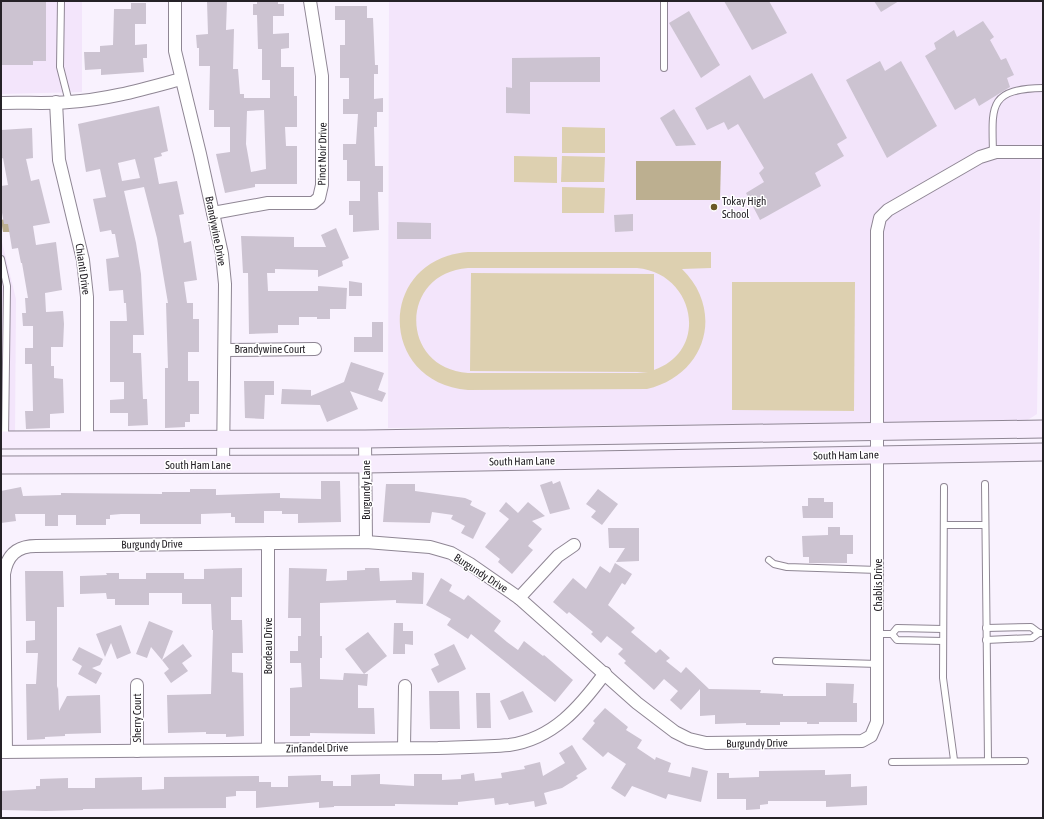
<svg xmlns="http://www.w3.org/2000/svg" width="1044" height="819" font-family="'Asap Condensed',sans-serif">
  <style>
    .built { fill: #f3e5fb }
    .green { fill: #ddd0b0; fill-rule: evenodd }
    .water { fill: #bcaf90 }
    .building { fill: #ccc3d1; fill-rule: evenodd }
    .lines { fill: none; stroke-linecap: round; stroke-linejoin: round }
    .service-casing { stroke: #8f8694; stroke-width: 8 }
    .minor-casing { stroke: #8f8694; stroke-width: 14 }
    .secondary-casing { stroke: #8f8694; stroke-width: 19 }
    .service { stroke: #fff; stroke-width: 6 }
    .minor { stroke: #fff; stroke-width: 12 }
    .secondary { stroke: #f7ecfd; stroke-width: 17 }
    .poi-dot { fill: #6b5927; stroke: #fff; stroke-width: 1.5 }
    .labels { text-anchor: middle; stroke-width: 3; stroke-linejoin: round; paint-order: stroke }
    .street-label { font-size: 11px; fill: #252227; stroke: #fff }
    .poi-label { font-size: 11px; fill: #252227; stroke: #fff; text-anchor: start }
  </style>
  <rect width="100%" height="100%" fill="#f9f2fe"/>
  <g class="built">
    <path d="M1,1H82V92L1,94Z"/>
    <path d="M389,1H1043L1037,414L1026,421L388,428Z"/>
    <path d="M1,238L16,299L15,436L1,440Z"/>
  </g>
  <g class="green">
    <path d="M562,127L605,128V153H562Z"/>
    <path d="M514,156L557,157V183L514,182Z"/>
    <path d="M562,156L605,157L604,182H561Z"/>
    <path d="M562,187L605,188L604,213H562Z"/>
    <path d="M468,252H711V268L682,269C725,311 706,375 647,389L468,390C377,382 377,259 468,252ZM468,268H637C695,273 710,351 654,370V274L471,273L470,371L648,372L637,373H468C399,368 399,273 468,268Z"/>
    <path d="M732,282H855L854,411L732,410Z"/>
  </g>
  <g class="water">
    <path d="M636,161H721L720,200H636Z"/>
    <path d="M5,219H15L10,232H3L1,220Z"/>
  </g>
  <g class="building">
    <path d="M1,1H46V61H33V65H1Z"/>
    <path d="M207,1H227L226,30L234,29L233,69H238L240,94H244V98H270V80H262V49H258L257,15H253V4H257V1H278V4H284V16H273V34L289,33V48L281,49V67H294V96H297V127H285L286,146H297V184H255V187L225,193L216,154L230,152V127H214V110H209L210,66H199V48H197L196,35L208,34ZM264,110L266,169L251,172L246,144L247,111Z"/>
    <path d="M724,1H769L787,33L752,50Z"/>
    <path d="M874,1H899L881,12Z"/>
    <path d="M131,3H146V24H135V45L147,44V58H143L144,72L101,75V69L85,70L84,52H100V46L113,45L114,9H131Z"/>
    <path d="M335,6H367V18H373L375,65H378V74H374V99L383,98V112H377V127H374L375,166H383V192H378L379,230L353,232V215H349V201H360V181H347V160H343V144H356L358,114H343V99H349V78H340V45H345V20H335Z"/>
    <path d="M689,11L720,65L701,78L669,23Z"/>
    <path d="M983,21L994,37L990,40L1001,60L1006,58L1014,75L1007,78L1010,87L979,106L975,98L955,110L925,56L936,49L934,43L954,30L957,37Z"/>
    <path d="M600,57V82H530V114L506,113V87L512,88V58Z"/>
    <path d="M880,61L885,71L901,61L937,126L887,158L846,80Z"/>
    <path d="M812,73L847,138L837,144L844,156L815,173L821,186L760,220L746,193L764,182L759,173L764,168L738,124L728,130L724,122L707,130L695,108L750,75L764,99Z"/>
    <path d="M159,106L168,151L161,153L162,156L154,158L159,184L177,181L184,214L179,215L184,243L191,241L197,280L184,282L187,303H193V319H199V352H188V381H199V414H190V422H185V427L165,428V368H168L166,303H168L157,238L144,187L124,191L136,243L141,274L144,335H133V353H141L143,399H147L148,425L128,426V413H110V400L124,399V382H110V321H127L126,303H124L123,290L109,291L106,259L119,257L115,234H112L111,230L100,232L93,199L106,197L100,169L86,172L78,124ZM135,159L140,178L122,181L118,163Z"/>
    <path d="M674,109L696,145L676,146L660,118Z"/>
    <path d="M32,128L33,158L26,159L31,181L39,179L50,223L33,226L36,245L56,242L62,290L45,293L46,312L63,311L64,324L63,347H51V366H54V378L63,379L64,413L50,414V428L26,429L25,411H33L32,364H25V348H33V326H23L22,313H26L25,298H28L22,263H21L18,248L12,249L8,224H4L1,207V186L8,185L3,158L1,159V130Z"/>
    <path d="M633,214V231L615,232L614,215Z"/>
    <path d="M397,222L431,223V239H397Z"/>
    <path d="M336,228L349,258L342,261L343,266L318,277V270L275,269V273H267L268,291H318V286L347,288L346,309H330V319H317V317H299V325H278V333L249,334L248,273H243L241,236L294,237V247H326L321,235Z"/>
    <path d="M349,281L362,283V296H349Z"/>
    <path d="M372,322H383V352H354V337H372Z"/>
    <path d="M351,362L384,373L378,390L386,393L382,402L350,391L358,409L327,422L320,405L281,404L282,389L311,390V396L344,382Z"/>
    <path d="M244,381H274V395H265L264,419L245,418Z"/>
    <path d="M321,481H340L341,522L298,523V514H282V511H264V523H235V517H231V513L201,514V524H140V514H121L110,515V519H106V525H76V515H58V526H45V514H15L16,521L1,523V491L21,487L23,496L61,495V493L162,494V492H190V489H216V495L280,493V498L321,499Z"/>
    <path d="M552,481L553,484L560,481L570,509L550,514L540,485Z"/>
    <path d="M386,484H415V491L465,498L472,501L470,505L486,513L473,539L461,533L465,526L451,519L453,515L432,512L430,523L383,522Z"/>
    <path d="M598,489L618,504L602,525L591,517L596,511L586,504Z"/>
    <path d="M808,498H824V502H833V518H803L802,506H808Z"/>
    <path d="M506,502L518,513L528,502L545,516L532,521L542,529L528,546L533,550L512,574L498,562L500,559L485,547L509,519L499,511Z"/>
    <path d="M828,527H840V535H853V554H847V563H809V557H803L802,536L828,535Z"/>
    <path d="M608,528H639V561L616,562L625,548H609Z"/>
    <path d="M615,563L632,574L625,585L622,583L608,605L635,628L631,632L656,653L660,649L670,658L666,661L681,673L686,667L709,689L761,690L760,693L783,694V696H826V683L854,684L853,703H857V722H819V724H807V722H780V725H746V723L715,724V715L700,716V689L681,710L670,700L678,691L664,679L654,690L624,663L626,661L618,654L623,649L607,636L601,643L591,634L593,632L569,612L567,614L553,602L573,578L586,589L600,566L610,573Z"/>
    <path d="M242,568V597H231V620H242L243,653H232V672L243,673L244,736L226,737V734H206V732L168,733L167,695L211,694L213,630H212L211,604H182V593H149V605H115V599H107L106,593L80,594V576L107,575L106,573H119V579H146V573H184V579H204V569Z"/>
    <path d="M289,568L327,569L326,581L347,580V571L365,570V568H379L380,581L412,580V572L424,573L423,604L396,603V600L320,603V636H322V658H320V679L343,680L344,673L364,674L345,649L368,632L387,656L364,674H368L367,686L358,685V708H374L375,734L310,733V736H290V688L302,687L301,663H290V651H298V636H301V618H288Z"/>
    <path d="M25,571H63L64,607H57V689L58,686L59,711L67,696L100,695L101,733L65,734V736L45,737V739L27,740L26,684H36L38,653H26V641L35,640V621H26Z"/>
    <path d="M441,578L452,585L449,591L464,600L468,595L501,621L494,631L507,642L518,650L524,641L543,656L544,655L573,680L555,702L471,634L468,639L447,625L451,619L426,605Z"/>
    <path d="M149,621L173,631L162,660L151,647L147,658L136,654Z"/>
    <path d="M394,623H403V631H413V645L405,644V654H393Z"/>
    <path d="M121,625L131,653L117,659L111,643L105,657L96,634Z"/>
    <path d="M183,644L192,656L182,663L188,671L171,683L164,673L169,669L162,660Z"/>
    <path d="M454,644L466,669L438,683L431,669L439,665L434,654Z"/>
    <path d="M79,647L103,659L100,665L92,668L102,673L96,684L78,674L82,666L72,660Z"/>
    <path d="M429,691H459L460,729H430Z"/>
    <path d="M523,691L533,712L509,720L500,701Z"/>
    <path d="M476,693H490L491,728H477Z"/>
    <path d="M605,708L628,727L626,730L642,740L637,748L655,760L656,757L671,763L668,772L690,777L692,767L708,771L701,802L668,794L666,799L632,786L625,797L611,788L626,764L608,752L603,757L582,739L595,723L593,721Z"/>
    <path d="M572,745L587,769L576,776L578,778L562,788L544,793L547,804L535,807L534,801L509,805L508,803L495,805L494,798L458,802V805L395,804V806H334V807L319,808V802L256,808V791H236V796L226,797V808L83,809V810L46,811L1,810V791L36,789V786H40V779L68,778V788H95V778L142,777V790L164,789V777L259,776V782H271V787H288V776L321,775V781H333V786H351V775L380,774V784L414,786V774H442V780L461,779V775L474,773L475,781L502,778L501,773L525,769L524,766L540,762L543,776L565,763L559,753Z"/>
    <path d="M825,770V775L851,774V787L867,786V805L826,807V801H768V804L760,805V809L746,810V799H717V773H729V778L759,777V771Z"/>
  </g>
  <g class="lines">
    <g class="service-casing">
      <g id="service">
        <path d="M61,1L60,67L69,102"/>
        <path d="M664,1V68"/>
        <path d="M993,153C992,106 988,89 1043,88"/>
        <path d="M1,259L7,286L5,438"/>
        <path d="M985,484L988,760"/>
        <path d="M944,487L943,678L954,760"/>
        <path d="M944,525H985"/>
        <path d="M769,560L774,564L787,567L878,570"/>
        <path d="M986,628L1031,627L1039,633H1043"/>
        <path d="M878,634H892L897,628L943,629"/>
        <path d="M892,634L897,640L943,641"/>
        <path d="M986,640L1032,638L1039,633"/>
        <path d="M776,661L878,664"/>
        <path d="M892,762L1025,761"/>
      </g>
    </g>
    <g class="minor-casing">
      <g id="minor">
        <path d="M175,1V51L200,154L222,254L225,284L223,465"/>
        <path d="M56,102L59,160L83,260L87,297V439"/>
        <path d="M1,103C23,102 46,104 69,102C107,100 144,89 181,79"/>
        <path d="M213,213L268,203H313L319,198L322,185V76L310,1"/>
        <path d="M225,350L315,349"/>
        <path d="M365,439L366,542"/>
        <path d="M519,598L558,556L574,545"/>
        <path d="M137,685V751"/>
        <path d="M404,747L405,686"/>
        <path d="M268,749V543"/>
        <path d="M1,752L438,748C461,747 485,747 509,745C553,739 580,707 605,673"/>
        <path d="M6,752L4,574C7,555 17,546 36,546L366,542L430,547L451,553L470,564L519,598L637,703L675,732L689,739L706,743L862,741L871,736L877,722V231L880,218L888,210L980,157L996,152H1043"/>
      </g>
    </g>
    <g class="secondary-casing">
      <g id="secondary">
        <path d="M1,440L365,439L1043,429"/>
        <path d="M1,465L366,464L1043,452"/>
      </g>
    </g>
    <use href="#service" class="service"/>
    <use href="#minor" class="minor"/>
    <use href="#secondary" class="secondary"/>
  </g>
  <circle class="poi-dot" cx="714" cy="207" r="4"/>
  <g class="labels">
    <g class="street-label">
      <text transform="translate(322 154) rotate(-89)" y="4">Pinot Noir Drive</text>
      <text transform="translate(216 231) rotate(79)" y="4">Brandywine Drive</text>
      <text transform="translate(83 269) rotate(82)" y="4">Chianti Drive</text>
      <text x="270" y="353">Brandywine Court</text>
      <text transform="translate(846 455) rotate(-1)" y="4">South Ham Lane</text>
      <text transform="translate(522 461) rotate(-1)" y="4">South Ham Lane</text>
      <text x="198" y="469">South Ham Lane</text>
      <text transform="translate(366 490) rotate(-90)" y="4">Burgundy Lane</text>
      <text transform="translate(152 544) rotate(-1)" y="4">Burgundy Drive</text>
      <text transform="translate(481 573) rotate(33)" y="4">Burgundy Drive</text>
      <text transform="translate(878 585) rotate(-90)" y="4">Chablis Drive</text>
      <text transform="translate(268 646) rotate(-90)" y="4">Bordeau Drive</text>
      <text transform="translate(137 718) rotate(-90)" y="4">Sherry Court</text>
      <text transform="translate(757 743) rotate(-1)" y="4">Burgundy Drive</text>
      <text transform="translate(317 748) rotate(-1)" y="4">Zinfandel Drive</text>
    </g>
    <g class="poi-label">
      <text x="722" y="205">Tokay High<tspan x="722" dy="13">School</tspan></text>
    </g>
  </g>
  <rect width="1044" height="819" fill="none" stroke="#252227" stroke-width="4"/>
</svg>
